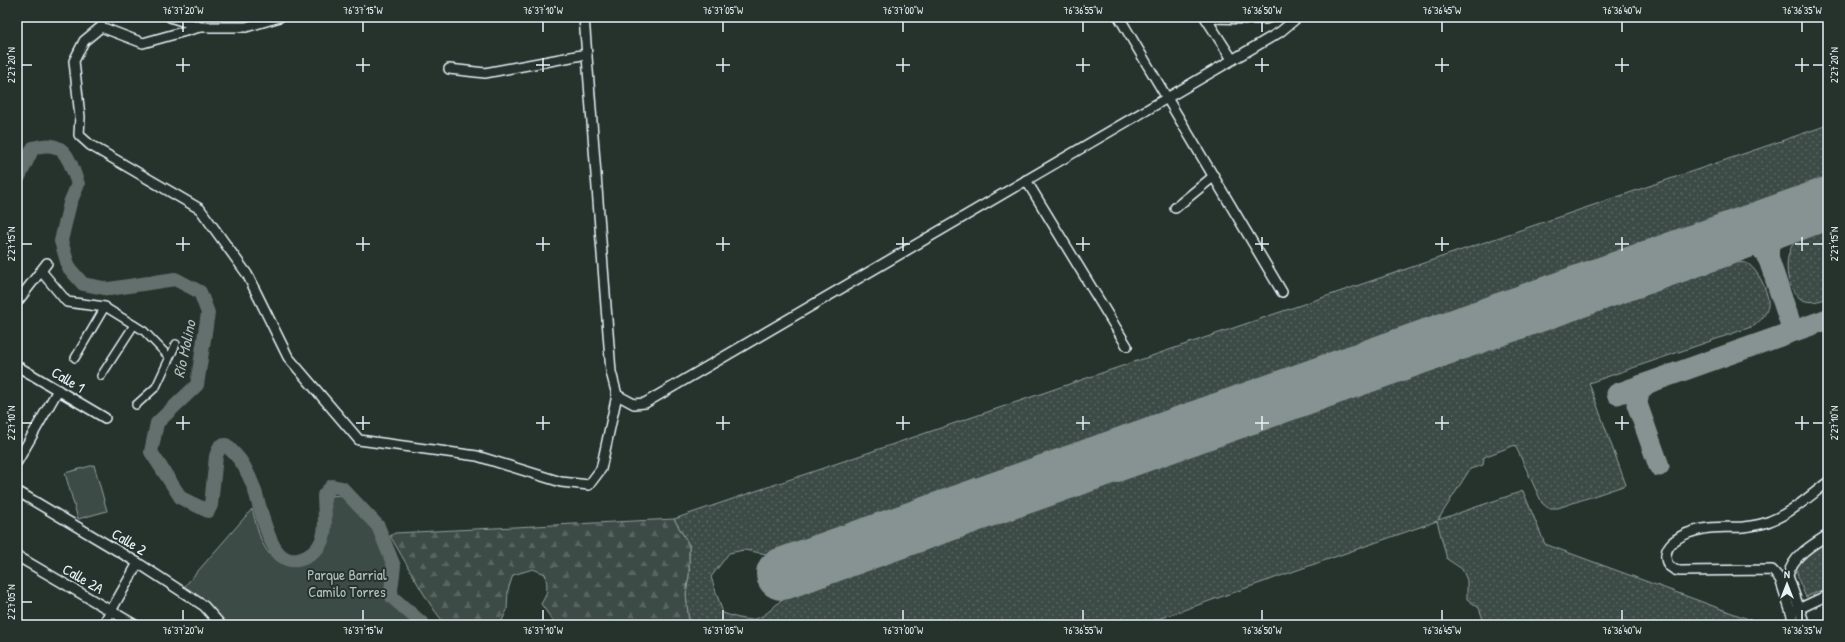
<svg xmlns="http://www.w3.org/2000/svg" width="1845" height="642" font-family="'Patrick Hand',sans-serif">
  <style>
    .grass { fill: url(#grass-dots); stroke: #939ea0 }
    .forest { fill: url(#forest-firs); stroke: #939ea0 }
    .park { fill: #3e4b47; stroke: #939ea0 }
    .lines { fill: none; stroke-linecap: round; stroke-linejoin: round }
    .river { stroke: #636f6d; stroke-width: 14 }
    .taxiway { stroke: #879292; stroke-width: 21 }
    .runway { stroke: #879292; stroke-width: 52 }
    .pedestrian-casing { stroke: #e8f1f8; stroke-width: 10 }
    .minor-casing { stroke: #e8f1f8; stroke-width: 12 }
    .pedestrian { stroke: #26332d; stroke-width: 7 }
    .minor { stroke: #26332d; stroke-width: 9 }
    .ticks { fill: none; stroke: #e8f1f8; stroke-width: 1.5 }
    .labels { text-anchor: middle; stroke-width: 4; stroke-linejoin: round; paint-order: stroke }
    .street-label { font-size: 15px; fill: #e8f1f8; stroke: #26332d }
    .park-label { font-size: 15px; fill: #b5bfc3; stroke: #26332d }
    .water-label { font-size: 16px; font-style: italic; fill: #b3bdc0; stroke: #26332d }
    .neatline { fill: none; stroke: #e8f1f8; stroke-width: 1.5 }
    .ticks-label { font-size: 10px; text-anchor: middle; fill: #e8f1f8 }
  </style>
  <defs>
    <pattern id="grass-dots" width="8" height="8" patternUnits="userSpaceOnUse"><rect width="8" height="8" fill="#3e4b47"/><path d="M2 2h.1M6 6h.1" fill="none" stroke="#5a6562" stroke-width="1.8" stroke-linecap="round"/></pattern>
    <pattern id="forest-firs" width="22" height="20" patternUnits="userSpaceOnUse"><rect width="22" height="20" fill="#3e4b47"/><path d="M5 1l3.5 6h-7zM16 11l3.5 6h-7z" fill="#5a6562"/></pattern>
  </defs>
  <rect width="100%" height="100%" fill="#26332d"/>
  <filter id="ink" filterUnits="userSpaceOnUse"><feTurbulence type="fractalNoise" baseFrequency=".025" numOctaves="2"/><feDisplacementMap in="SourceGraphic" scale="8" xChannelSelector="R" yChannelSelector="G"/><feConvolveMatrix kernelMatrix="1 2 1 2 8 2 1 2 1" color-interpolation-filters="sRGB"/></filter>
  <g filter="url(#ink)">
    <g class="grass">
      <path d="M1828,125V182L767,554L744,550L729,553L711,577L723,613C754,624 759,622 782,599L1736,263C1739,263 1743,262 1746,263C1757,267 1770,294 1768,306C1766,315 1761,320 1754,326L1589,383L1626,485L1558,508H1548L1542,503L1515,445L1484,457L1483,465L1470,469L1438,520L1523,491L1545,544L1751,620L1748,625H1485L1479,608L1467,599V580L1462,569L1447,559L1437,521L1141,625H689L686,594L689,575V545L674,519Z"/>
      <path d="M1828,230V298C1820,301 1809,304 1801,299C1785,289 1783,256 1794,243Z"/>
      <path d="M1828,540V587L1806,597C1788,560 1797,560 1828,540Z"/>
    </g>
    <path class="forest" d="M674,519L689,545V575L686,594L689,625H549L554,622L541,604C548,593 548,587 545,574L533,569L513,575L508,590L507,610L500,625H448C436,621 400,551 390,536L395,533Z"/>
    <g class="park">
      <path d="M94,465L107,511L78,519L65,473Z"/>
      <path d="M340,495C361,510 381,537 388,562C391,573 387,585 388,596L418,625H226C217,608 199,598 184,587L252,509C260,537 263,565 298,565C309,565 320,557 325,547C335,531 326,513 331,496Z"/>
    </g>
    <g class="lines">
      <path class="river" d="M17,181L33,148C65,138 69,159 78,184L70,203L61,241L69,268L83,284L109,289L175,279L200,292L208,313L197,385L157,423L151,452L181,498L208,511L211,505L216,456L220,446L226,445C233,452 241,459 245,468C251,479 256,493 259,505C266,527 274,575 308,556C331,543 324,517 324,495L332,486L342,488L378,526L394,566L391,590L392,597L424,625"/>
      <g class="taxiway">
        <path d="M1716,243C1739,239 1756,236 1769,260L1793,331"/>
        <path d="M1769,260C1766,242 1774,228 1788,217"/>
        <path d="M1648,383L1639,391L1637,404L1659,466"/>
        <path d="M1617,394L1828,319"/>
      </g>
      <path class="runway" d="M782,574L1828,203"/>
      <g class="pedestrian-casing">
        <g id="pedestrian">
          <path d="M75,358L105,307L144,331L169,357"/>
          <path d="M101,376L134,325"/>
          <path d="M136,405L156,387L176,344"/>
        </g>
      </g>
      <g class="minor-casing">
        <g id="minor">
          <path d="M170,17L200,27H246L280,17"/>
          <path d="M1119,17L1282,292"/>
          <path d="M1205,17L1232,59"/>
          <path d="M1206,18L1265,19L1271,17"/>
          <path d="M200,27L143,43L101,27L84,41L74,61L80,117L79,135L90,145L200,209L247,274L288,357L359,440L477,456L561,482L589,485L601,469L617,395L611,372L584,17"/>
          <path d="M449,69L485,73L587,54"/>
          <path d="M1026,180L1127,346"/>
          <path d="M1175,208L1214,176"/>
          <path d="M41,271L67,302L105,307"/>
          <path d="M17,302L47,263"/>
          <path d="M17,366L105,418"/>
          <path d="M617,395L634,404L645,403L1280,32L1298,17"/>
          <path d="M17,462L58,390"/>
          <path d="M17,491L138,563L204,606L221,625"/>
          <path d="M17,556L135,625"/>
          <path d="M1794,611L1828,595"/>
          <path d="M103,625L138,563"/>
          <path d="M1795,625L1780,579L1772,570L1680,571L1675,570L1668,565C1658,543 1686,532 1703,529C1716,526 1730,528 1743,527C1752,526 1761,525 1770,521C1791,513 1810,496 1828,482"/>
          <path d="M1805,625L1788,576C1792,556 1812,545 1828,535"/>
        </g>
      </g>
      <use href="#pedestrian" class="pedestrian"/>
      <use href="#minor" class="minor"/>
    </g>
  </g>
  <path class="ticks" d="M183,22V32M363,22V32M543,22V32M723,22V32M903,22V32M1083,22V32M1262,22V32M1442,22V32M1622,22V32M1802,22V32M183,58V72M363,58V72M543,58V72M723,58V72M903,58V72M1083,58V72M1262,58V72M1442,58V72M1622,58V72M1802,58V72M22,65H32M176,65H190M356,65H370M536,65H550M716,65H730M896,65H910M1076,65H1090M1255,65H1269M1435,65H1449M1615,65H1629M1795,65H1809M1813,65H1823M183,237V251M363,237V251M543,237V251M723,237V251M903,237V251M1083,237V251M1262,237V251M1442,237V251M1622,237V251M1802,237V251M22,244H32M176,244H190M356,244H370M536,244H550M716,244H730M896,244H910M1076,244H1090M1255,244H1269M1435,244H1449M1615,244H1629M1795,244H1809M1813,244H1823M183,416V430M363,416V430M543,416V430M723,416V430M903,416V430M1083,416V430M1262,416V430M1442,416V430M1622,416V430M1802,416V430M22,423H32M176,423H190M356,423H370M536,423H550M716,423H730M896,423H910M1076,423H1090M1255,423H1269M1435,423H1449M1615,423H1629M1795,423H1809M1813,423H1823M22,602H32M183,610V620M363,610V620M543,610V620M723,610V620M903,610V620M1083,610V620M1262,610V620M1442,610V620M1622,610V620M1802,610V620"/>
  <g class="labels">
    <g class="street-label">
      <text transform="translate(68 380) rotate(31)" y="5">Calle 1</text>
      <text transform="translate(129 542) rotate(31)" y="5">Calle 2</text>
      <text transform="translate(83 579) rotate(30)" y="5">Calle 2A</text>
    </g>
    <g class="park-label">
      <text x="347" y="580">Parque Barrial<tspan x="347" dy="17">Camilo Torres</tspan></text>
    </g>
    <g class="water-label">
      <text transform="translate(184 349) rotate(-78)" y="6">Río Molino</text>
    </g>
  </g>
  <rect width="1845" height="642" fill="none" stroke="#26332d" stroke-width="44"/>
  <g transform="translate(1787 584)" stroke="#26332d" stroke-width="3" paint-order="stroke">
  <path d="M0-3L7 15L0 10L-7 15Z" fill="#e8f1f8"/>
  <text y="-6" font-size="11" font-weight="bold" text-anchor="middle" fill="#e8f1f8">N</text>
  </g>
  <rect x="22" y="22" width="1801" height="598" class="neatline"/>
  <g class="ticks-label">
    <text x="183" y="14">76°37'20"W</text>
    <text x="363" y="14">76°37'15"W</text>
    <text x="543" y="14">76°37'10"W</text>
    <text x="723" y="14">76°37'05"W</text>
    <text x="903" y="14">76°37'00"W</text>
    <text x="1083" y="14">76°36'55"W</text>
    <text x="1262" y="14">76°36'50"W</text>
    <text x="1442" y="14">76°36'45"W</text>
    <text x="1622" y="14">76°36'40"W</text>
    <text x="1802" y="14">76°36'35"W</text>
    <text transform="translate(11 65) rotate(-90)" y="4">2°27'20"N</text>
    <text transform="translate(1834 65) rotate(-90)" y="4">2°27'20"N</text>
    <text transform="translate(11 244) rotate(-90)" y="4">2°27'15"N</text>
    <text transform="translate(1834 244) rotate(-90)" y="4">2°27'15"N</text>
    <text transform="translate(11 423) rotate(-90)" y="4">2°27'10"N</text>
    <text transform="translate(1834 423) rotate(-90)" y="4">2°27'10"N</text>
    <text transform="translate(11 602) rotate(-90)" y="4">2°27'05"N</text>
    <text x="183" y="634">76°37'20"W</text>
    <text x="363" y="634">76°37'15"W</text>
    <text x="543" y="634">76°37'10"W</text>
    <text x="723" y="634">76°37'05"W</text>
    <text x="903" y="634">76°37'00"W</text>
    <text x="1083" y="634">76°36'55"W</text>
    <text x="1262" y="634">76°36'50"W</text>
    <text x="1442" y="634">76°36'45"W</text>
    <text x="1622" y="634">76°36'40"W</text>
    <text x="1802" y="634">76°36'35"W</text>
  </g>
</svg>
